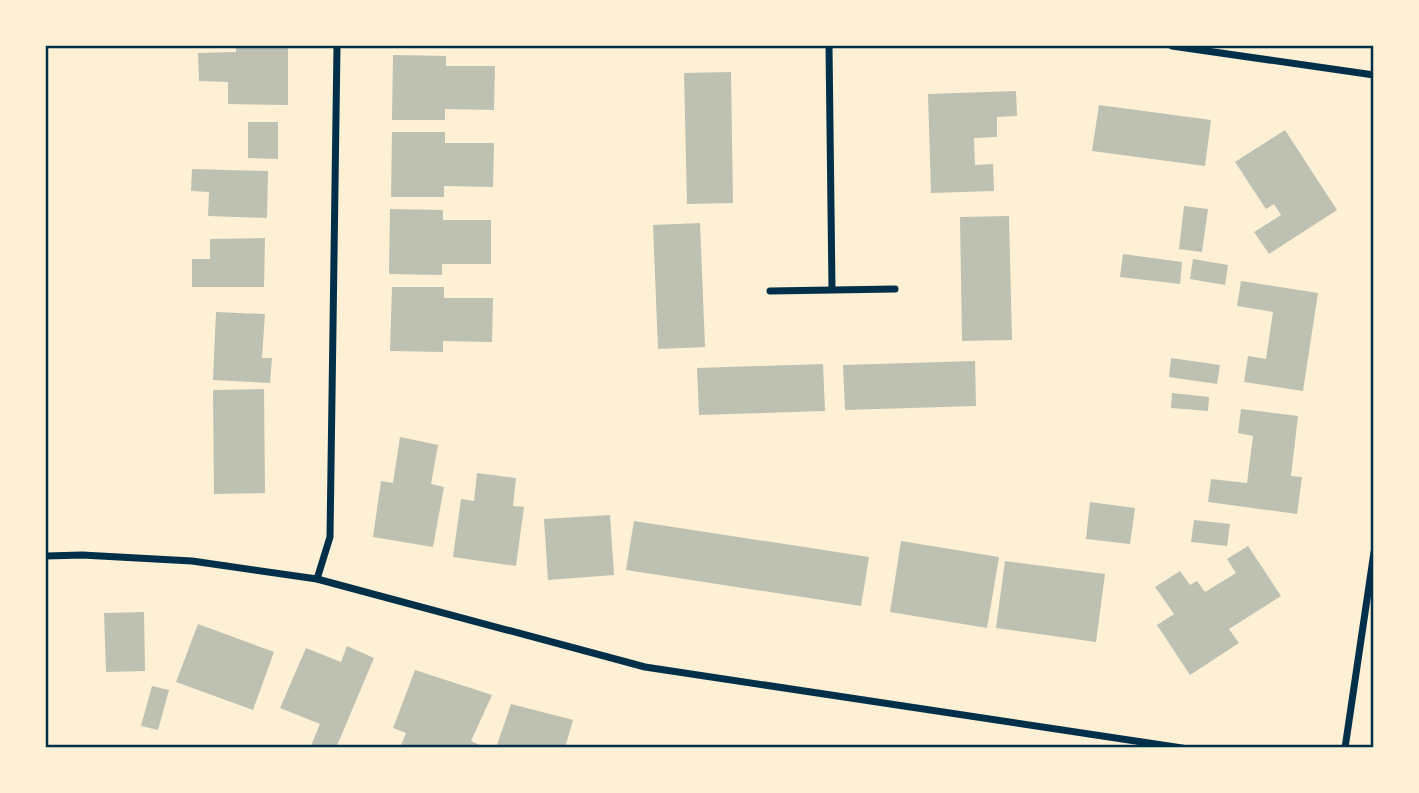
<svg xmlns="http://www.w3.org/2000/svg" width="1419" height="793" font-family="'PT Sans',sans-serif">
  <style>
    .building { fill: #bec0b2 }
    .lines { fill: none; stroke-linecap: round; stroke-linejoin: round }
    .minor { stroke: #003049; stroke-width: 7 }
    .neatline { fill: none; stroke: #003049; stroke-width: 2.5 }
  </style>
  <rect width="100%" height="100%" fill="#fdf0d5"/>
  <g class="building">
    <path d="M236,46H288V105L228,104V82L199,81L198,53L236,52Z"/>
    <path d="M393,55L446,56V66H495L494,110L445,109V120H392Z"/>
    <path d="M731,72L733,203L687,204L684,73Z"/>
    <path d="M1016,91L1017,116L997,117V137L974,138L975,165L993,164L994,191L931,193L928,94Z"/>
    <path d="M1099,105L1211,120L1205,166L1092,151Z"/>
    <path d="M248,122H278V159L248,158Z"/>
    <path d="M1285,130L1337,210L1269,254L1254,232L1281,215L1274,204L1266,209L1235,162Z"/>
    <path d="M392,132H445V143H494L493,187L444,186V197H391Z"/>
    <path d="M192,169L268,171L267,218L208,216L209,192L191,191Z"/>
    <path d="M1184,206L1208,209L1202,252L1179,249Z"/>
    <path d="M390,209L443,210V220H491V264H442V275L389,274Z"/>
    <path d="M1009,216L1012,340L962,341L960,217Z"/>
    <path d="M700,223L705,347L658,349L653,225Z"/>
    <path d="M265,238L264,287H192V259H210V239Z"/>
    <path d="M1123,254L1182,262L1180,284L1120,277Z"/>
    <path d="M1193,259L1228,265L1225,285L1190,279Z"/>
    <path d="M1241,281L1318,293L1303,391L1244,382L1248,356L1266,359L1273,312L1237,306Z"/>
    <path d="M392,287H444V298H493L492,342L443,341V352L390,351Z"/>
    <path d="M216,312L265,314L262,358H272L270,383L213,380Z"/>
    <path d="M1171,358L1220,365L1217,384L1169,377Z"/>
    <path d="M975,361L976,406L845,410L843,365Z"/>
    <path d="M823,364L825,411L699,415L697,368Z"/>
    <path d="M264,389L265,493L214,494L213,390Z"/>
    <path d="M1172,393L1209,397L1208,411L1171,408Z"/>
    <path d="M1241,409L1298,416L1291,476L1302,477L1297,514L1208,502L1211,479L1247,483L1253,436L1238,433Z"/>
    <path d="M400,437L438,445L431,484L444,487L433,547L373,537L381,481L393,483Z"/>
    <path d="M477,473L516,478L513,506L524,507L516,566L453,557L461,499L474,501Z"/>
    <path d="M1090,502L1135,508L1130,544L1086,539Z"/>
    <path d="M610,515L614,575L548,580L544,519Z"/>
    <path d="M1194,520L1230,524L1227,546L1191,542Z"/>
    <path d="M634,521L869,557L861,606L626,570Z"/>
    <path d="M901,541L999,557L987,628L890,612Z"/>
    <path d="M1248,546L1281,596L1229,629L1239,643L1190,675L1157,625L1174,614L1155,587L1180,571L1190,585L1197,581L1205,592L1236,573L1227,559Z"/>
    <path d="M1005,561L1105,574L1096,642L996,628Z"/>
    <path d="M144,612L145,671L106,672L104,613Z"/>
    <path d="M198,624L274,652L253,710L176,682Z"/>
    <path d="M347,646L374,658L336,748H310L320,724L280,708L306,648L341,662Z"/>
    <path d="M415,670L492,695L471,741L486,748H400L406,733L393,728Z"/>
    <path d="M152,686L169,690L158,730L141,726Z"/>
    <path d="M511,704L573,720L565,748H496Z"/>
  </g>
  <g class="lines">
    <g class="minor">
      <path d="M829,46L832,289"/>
      <path d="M1172,46L1374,75"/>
      <path d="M770,291L895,289"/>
      <path d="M46,556L82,555L192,561L317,579L645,667L1182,748"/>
      <path d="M317,579L330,537L337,46"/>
      <path d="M1345,748L1374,552"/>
    </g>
  </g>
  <rect width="1419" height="793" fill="none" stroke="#fdf0d5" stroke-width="94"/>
  <rect x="47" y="47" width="1325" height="699" class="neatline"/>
</svg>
